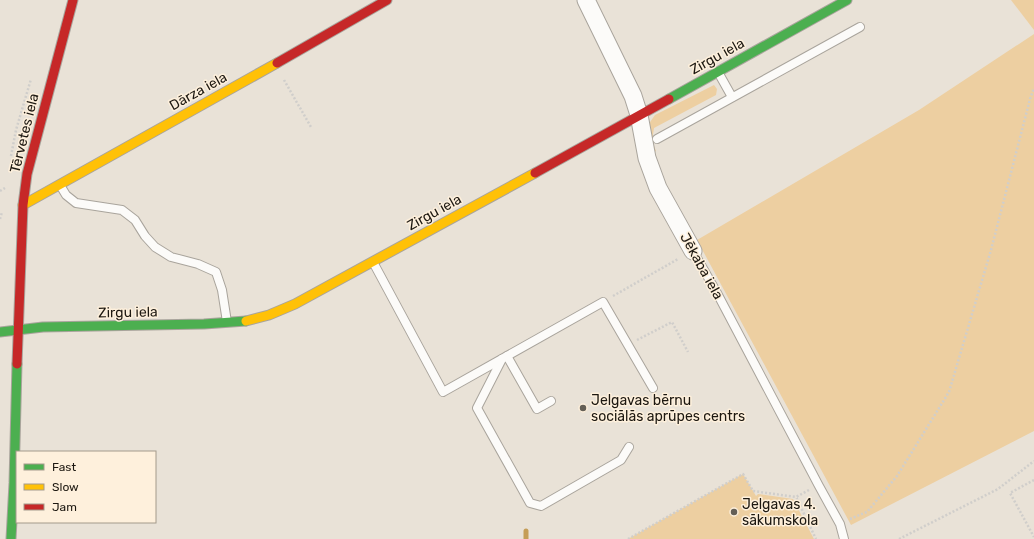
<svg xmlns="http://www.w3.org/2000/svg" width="1034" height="539" font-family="Rubik,sans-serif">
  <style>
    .green { fill: #edcfa1 }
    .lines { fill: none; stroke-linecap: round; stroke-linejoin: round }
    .stream { stroke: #c59d56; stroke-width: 5 }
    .lane-casing { stroke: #a9a49c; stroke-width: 10 }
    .street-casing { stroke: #a9a49c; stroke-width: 19 }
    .fast-casing { stroke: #a9a49c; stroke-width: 11 }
    .slow-casing { stroke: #a9a49c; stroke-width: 11 }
    .jam-casing { stroke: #a9a49c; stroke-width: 11 }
    .path { stroke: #d0cecb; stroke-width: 2.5; stroke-dasharray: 2 2; stroke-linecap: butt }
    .lane { stroke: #fcfbf9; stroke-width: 8 }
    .street { stroke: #fcfbf9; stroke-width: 17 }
    .fast { stroke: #4caf50; stroke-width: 9 }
    .slow { stroke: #ffc107; stroke-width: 9 }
    .jam { stroke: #c62828; stroke-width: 9 }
    .poi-dot { fill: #645f56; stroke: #fef0dc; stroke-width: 1.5 }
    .labels { text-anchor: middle; stroke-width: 3; stroke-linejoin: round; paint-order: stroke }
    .street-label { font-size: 14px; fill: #1d1811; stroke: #fef0dc }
    .poi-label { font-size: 14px; fill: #1d1811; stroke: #fef0dc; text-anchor: start }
  </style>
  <rect width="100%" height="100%" fill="#e9e2d7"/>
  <g class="green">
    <path d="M1011,0H1034V30Z"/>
    <path d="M1034,34V431L851,525L697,240L919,110Z"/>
    <path d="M714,85L717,89L716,95L654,128L652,141L656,151L651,154L648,125L655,115Z"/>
    <path d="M743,474L756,496L758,494L793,499L814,539H628Z"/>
  </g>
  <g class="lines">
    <path class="stream" d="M526,531V539"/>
    <g class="lane-casing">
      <g id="lane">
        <path d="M718,72L732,97"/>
        <path d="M657,139L860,27"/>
        <path d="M60,185L66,195L76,203L122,210L135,220L145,236L155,247L171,257L198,264L216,272L222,290L227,322"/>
        <path d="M693,251L717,293L819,486L840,524L844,539"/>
        <path d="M373,262L443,392L603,302L653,388"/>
        <path d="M507,356L537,409L551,401"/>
        <path d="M502,359L477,408L530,503L541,506L621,460L629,447"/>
      </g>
    </g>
    <g class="street-casing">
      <path id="street" d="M586,0L633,96L639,115L647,158L658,188L693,251"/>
    </g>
    <g class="fast-casing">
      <g id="fast">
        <path d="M669,99L847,0"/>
        <path d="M0,332L43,327L204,324L246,321"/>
        <path d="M11,539L14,483L17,364"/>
      </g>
    </g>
    <g class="slow-casing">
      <g id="slow">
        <path d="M23,205L277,63"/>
        <path d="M246,321L269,315L295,304L535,173"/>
      </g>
    </g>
    <g class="jam-casing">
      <g id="jam">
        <path d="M277,63L387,0"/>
        <path d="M535,173L669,99"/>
        <path d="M17,364L23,205L27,174L73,0"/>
      </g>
    </g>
    <g class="path">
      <path d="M284,80L311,127"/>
      <path d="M11,156L16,130L31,79"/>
      <path d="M0,191L5,188"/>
      <path d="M0,219L2,212"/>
      <path d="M613,296L678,259"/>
      <path d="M637,340L672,322L688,352"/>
      <path d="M1034,480L1010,493L1034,537"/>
      <path d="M809,490L796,497L816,539"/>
      <path d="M850,519L867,512L897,476L949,392L991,250L1030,99L1034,88"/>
      <path d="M628,539L743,474L753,491L796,497"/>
      <path d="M899,539L998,489L1034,461"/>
    </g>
    <use href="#lane" class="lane"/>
    <use href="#street" class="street"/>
    <use href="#fast" class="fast"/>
    <use href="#slow" class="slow"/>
    <use href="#jam" class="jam"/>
  </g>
  <g class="poi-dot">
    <circle cx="583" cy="408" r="4"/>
    <circle cx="734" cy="512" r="4"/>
  </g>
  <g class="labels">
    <g class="street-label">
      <text transform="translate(717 56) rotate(-29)" y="5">Zirgu iela</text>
      <text transform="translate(198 91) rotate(-29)" y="5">Dārza iela</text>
      <text transform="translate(24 133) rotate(-76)" y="5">Tērvetes iela</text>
      <text transform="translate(434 212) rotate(-29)" y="5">Zirgu iela</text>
      <text transform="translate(702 266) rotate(61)" y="5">Jēkaba iela</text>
      <text transform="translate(128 312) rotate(-1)" y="5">Zirgu iela</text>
    </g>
    <g class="poi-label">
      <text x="591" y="405">Jelgavas bērnu<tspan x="591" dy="16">sociālās aprūpes centrs</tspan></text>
      <text x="742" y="509">Jelgavas 4.<tspan x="742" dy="16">sākumskola</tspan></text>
    </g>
  </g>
  <rect x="16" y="451" width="140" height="72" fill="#fef0dc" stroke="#a49a8b"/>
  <rect x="24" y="464" width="20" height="6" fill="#4caf50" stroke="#a49a8b"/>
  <text x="52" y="471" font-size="12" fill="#1d1811">Fast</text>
  <rect x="24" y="484" width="20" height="6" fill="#ffc107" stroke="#a49a8b"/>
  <text x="52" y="491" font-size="12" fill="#1d1811">Slow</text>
  <rect x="24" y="504" width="20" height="6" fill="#c62828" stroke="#a49a8b"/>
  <text x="52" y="511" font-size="12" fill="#1d1811">Jam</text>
</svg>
